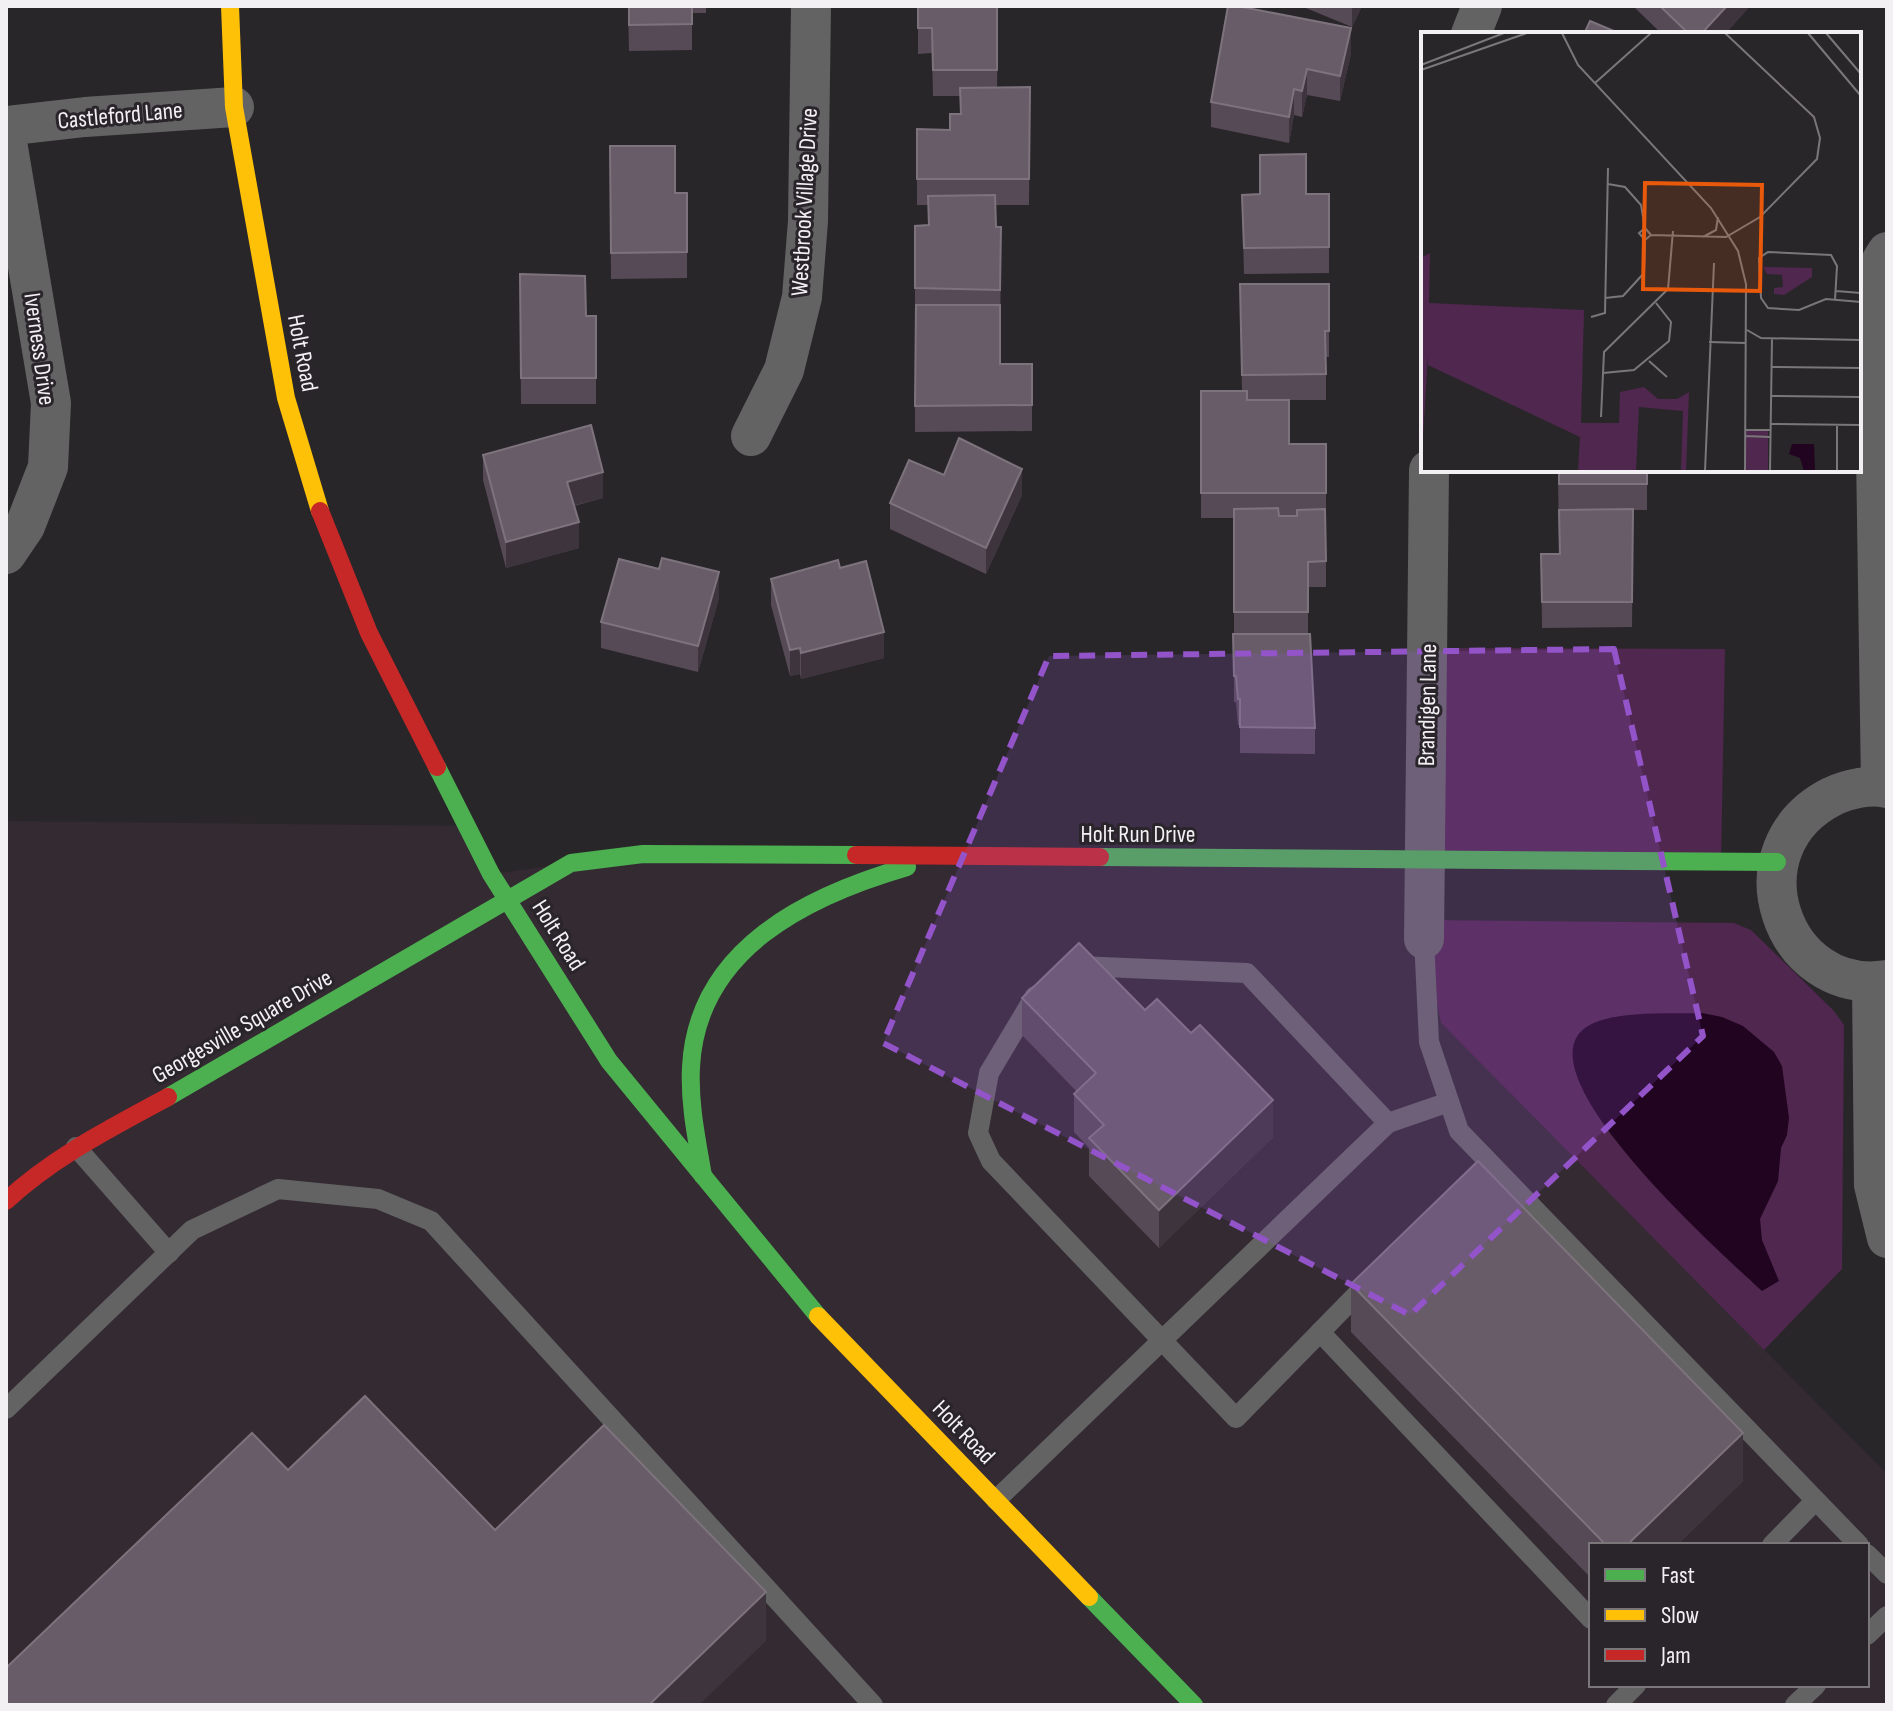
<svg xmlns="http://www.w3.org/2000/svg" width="1893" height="1711" font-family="'Sofia Sans Condensed',sans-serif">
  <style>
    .built { fill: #332a32; fill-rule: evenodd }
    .green { fill: #50274f }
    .water { fill: #200420 }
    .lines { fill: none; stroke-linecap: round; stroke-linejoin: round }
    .lane { stroke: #646364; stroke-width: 20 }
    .street { stroke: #646364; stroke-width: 40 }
    .fast { stroke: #4caf50; stroke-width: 18 }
    .slow { stroke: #ffc107; stroke-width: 18 }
    .jam { stroke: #c62828; stroke-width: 18 }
    .wall { fill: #574a57 }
    .shaded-wall { fill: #3d343d }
    .building { fill: #685c68; stroke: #7d737d; stroke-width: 2 }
    .marked { fill: #9353c9; fill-opacity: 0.2; stroke: #9353c9; stroke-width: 6; stroke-dasharray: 16 10; stroke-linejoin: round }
    .labels { text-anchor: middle; stroke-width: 6; stroke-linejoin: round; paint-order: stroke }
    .street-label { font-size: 24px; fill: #f3f0f3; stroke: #2a252a }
    .inset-road { fill: none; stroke: #7a777a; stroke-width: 2 }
    .view { fill: #e8590c; fill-opacity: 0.15; stroke: #e8590c; stroke-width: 4 }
    .inset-edge { fill: none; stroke: #f3f0f3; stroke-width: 4 }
  </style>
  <rect width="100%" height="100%" fill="#292629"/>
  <path class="built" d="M6,821L466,826L491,874L571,863L1425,860L1441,1023L1887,1474V1705H6ZM1591,1545H1867V1685H1591Z"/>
  <g class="green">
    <path d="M1427,648L1725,649L1721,862L1425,860Z"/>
    <path d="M1424,920L1734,923L1751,930L1833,1010L1844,1025L1842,1269L1764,1350L1441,1023L1424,939Z"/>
  </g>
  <path class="water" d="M1702,1013L1722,1017L1743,1026L1774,1052L1782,1066L1789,1118L1787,1135L1781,1148L1778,1181L1760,1219L1762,1240L1779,1281L1762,1291C1728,1259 1514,1071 1588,1026C1615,1010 1671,1014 1702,1013Z"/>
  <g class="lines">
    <g class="lane">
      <path d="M1424,939L1429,1042L1459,1131L1859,1545"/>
      <path d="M1078,966L1247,973L1388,1123L1449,1102"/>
      <path d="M1035,996L989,1073L978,1133L991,1161L1236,1418L1370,1281"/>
      <path d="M76,1147L169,1253"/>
      <path d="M1320,1332L1591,1619"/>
      <path d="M6,1409L192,1230L278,1189L378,1199L431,1221L873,1705"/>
      <path d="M996,1500L1388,1123"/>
      <path d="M1772,1545L1815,1501"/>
      <path d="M1867,1554L1887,1574"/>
      <path d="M1867,1635L1887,1616"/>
      <path d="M1616,1705L1636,1685"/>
      <path d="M1795,1705L1816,1685"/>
    </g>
    <g class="street">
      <path d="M1471,34L1482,6"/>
      <path d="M6,126L85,117L234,107"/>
      <path d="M6,136L51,403L48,467L25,526L6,554"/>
      <path d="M751,436L784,370L802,297L808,221L811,6"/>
      <path d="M1881,786L1874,318L1882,260L1887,252"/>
      <path d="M1887,788C1870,784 1848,789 1833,796C1729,848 1782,997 1887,980"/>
      <path d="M1424,939L1429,470"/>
      <path d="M1872,983L1874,1185L1887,1238"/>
    </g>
    <g class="fast">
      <path d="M437,767L491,874L609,1061L818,1316"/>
      <path d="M1100,857L1777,862"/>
      <path d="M168,1097L571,863L643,854L856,855"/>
      <path d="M703,1176C697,1140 689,1104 691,1067C697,949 807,896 907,867"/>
      <path d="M1089,1597L1194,1705"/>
    </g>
    <g class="slow">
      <path d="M230,6L234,107L286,398L320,511"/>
      <path d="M818,1316L1089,1597"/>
    </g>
    <g class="jam">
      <path d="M320,511L369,633L437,767"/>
      <path d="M856,855L1100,857"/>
      <path d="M6,1201C53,1157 111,1128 168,1097"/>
    </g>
  </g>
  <g class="wall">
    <path d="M628,6H706V13H692V50L629,51Z"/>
    <path d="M918,6H998L997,88L1030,87L1029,205H995L996,227H1001L1000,364H1032V431L915,432V226L928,225V205H917V129L950,130L960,114V96H933L932,53L918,54Z"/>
    <path d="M1301,6H1362L1352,27Z"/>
    <path d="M1633,6H1750L1725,34H1662Z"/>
    <path d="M1351,54L1340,101L1307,95L1302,117L1294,115L1289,143L1211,127V102Z"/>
    <path d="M610,146L675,193H687V278L611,279Z"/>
    <path d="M1260,194H1329V273L1244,274L1242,195Z"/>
    <path d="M520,274L586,316H596V404H521Z"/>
    <path d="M1240,284H1329V357H1326V400H1289V444H1326V587H1308V634L1315,728V754L1240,753V725H1238L1236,702H1234V518H1201V391H1242Z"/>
    <path d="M483,455L603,498L574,506L579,548L506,568L483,480Z"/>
    <path d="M1558,470H1647V510H1633L1632,627L1542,628L1541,554H1559Z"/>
    <path d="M944,475L1022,495L986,574L890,529V503Z"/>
    <path d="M840,568L884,658L801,679L800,674L790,676L771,605V579Z"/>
    <path d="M719,598L698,672L601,648V622Z"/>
    <path d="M1022,998L1273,1137L1159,1248L1089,1176V1148L1074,1132V1094L1077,1092L1022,1035Z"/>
    <path d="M1351,1284L1743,1481L1677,1545H1591V1578L1351,1332Z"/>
  </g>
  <g class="shaded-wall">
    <path d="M1352,6H1362L1352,27Z"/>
    <path d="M1727,6H1750L1725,34H1701Z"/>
    <path d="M1351,28V54L1340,101V76Z"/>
    <path d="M1307,69V95L1302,117V91Z"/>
    <path d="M1294,89V115L1289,143V117Z"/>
    <path d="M1022,469V495L986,574V548Z"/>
    <path d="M603,472V498L567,507V482Z"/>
    <path d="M579,522V548L506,568V542Z"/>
    <path d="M719,572V598L698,672V646Z"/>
    <path d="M884,632V658L801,679V653Z"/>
    <path d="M800,648V674L790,676V650Z"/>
    <path d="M1273,1100V1137L1159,1248V1210Z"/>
    <path d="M1743,1433V1481L1677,1545H1627Z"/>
    <path d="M766,1592V1641L699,1705H649Z"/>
  </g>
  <g class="building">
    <path d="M629,6H692V24L629,25Z"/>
    <path d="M918,6H997V70H933L932,28H918Z"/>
    <path d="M1228,6H1237L1351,28L1340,76L1307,69L1302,91L1294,89L1289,117L1211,102Z"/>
    <path d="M1660,6H1727L1701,34H1689Z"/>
    <path d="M1590,21L1621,34H1584Z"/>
    <path d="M1030,87L1029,179H917V129L950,130V114H961L960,88Z"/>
    <path d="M610,146H675V193H687V252L611,253Z"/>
    <path d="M1306,154V194H1329V247L1244,248L1242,195L1260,194V155Z"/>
    <path d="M995,195L996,227H1001L1000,290L915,288V226L929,225L928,196Z"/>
    <path d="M520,274L585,276L586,316H596V378H521Z"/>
    <path d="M1240,284H1329V331H1325L1326,374L1242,375Z"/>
    <path d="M916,305H1000V364H1032V405L915,406Z"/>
    <path d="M1201,391H1247V400H1289V444H1326V493H1201Z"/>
    <path d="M591,425L603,472L567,482L579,522L506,542L483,455Z"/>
    <path d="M959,438L1022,469L986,548L890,503L909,460L944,475Z"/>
    <rect x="1559" y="470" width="88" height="14"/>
    <path d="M1278,508L1279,516H1297V510L1325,509L1326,561L1308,562V612H1234V509Z"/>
    <path d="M1633,509L1632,602H1542L1541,554H1560L1559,510Z"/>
    <path d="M662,558L719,572L698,646L601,622L619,559L659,569Z"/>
    <path d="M838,560L840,568L866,561L884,632L801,653L800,648L790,650L771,579Z"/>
    <path d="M1233,634H1310L1315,728L1240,727V699H1238L1236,676H1234Z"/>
    <path d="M1079,943L1145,1010L1157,999L1191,1033L1200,1025L1273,1100L1159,1210L1089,1138L1104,1125L1074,1094L1096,1073L1022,998Z"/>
    <path d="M1478,1161L1743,1433L1627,1545H1606L1351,1284Z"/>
    <path d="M365,1396L495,1530L604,1425L766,1592L649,1705H6V1668L252,1433L288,1470Z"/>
  </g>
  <path class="marked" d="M1614,649L1703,1036L1410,1315L883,1043L1049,656Z"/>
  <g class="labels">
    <g class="street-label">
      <text transform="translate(120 115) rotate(-5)" y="8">Castleford Lane</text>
      <text transform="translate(804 202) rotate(-87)" y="8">Westbrook Village Drive</text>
      <text transform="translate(40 349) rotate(82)" y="8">Iverness Drive</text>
      <text transform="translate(303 353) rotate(79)" y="8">Holt Road</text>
      <text transform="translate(1427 705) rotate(-89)" y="8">Brandigen Lane</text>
      <text x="1138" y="842">Holt Run Drive</text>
      <text transform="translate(559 935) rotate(58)" y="8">Holt Road</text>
      <text transform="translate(242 1026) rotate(-30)" y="8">Georgesville Square Drive</text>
      <text transform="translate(964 1432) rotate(46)" y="8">Holt Road</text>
    </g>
  </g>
  <g transform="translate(1421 32)">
    <rect width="440" height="440" fill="#292629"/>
    <path d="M9,221L8,271L163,278L160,391H198L199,360L223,355L237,367H256L268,360L265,439H260L262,379L218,375L215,439H157L159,405L7,333V322L0,439V226ZM342,235L391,236V245L363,263L353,262V256L362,255L361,243L346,242ZM325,398H347V439H324Z" fill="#50274f"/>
    <path d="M371,412H393L394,439H383L379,426L368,422Z" fill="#200420"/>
    <path class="inset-road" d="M141,1L157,33L290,176L317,219L325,252L324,439M387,1L440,64M405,1L440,42M0,33L83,1M0,38L106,1M174,51L230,1M187,152L204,155L220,173L224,196M230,203L305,205L339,185L396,127L399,106L393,85L304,1M282,205L295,198L297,185M415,259L440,261M184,266L202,264L223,241L224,208L218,201L224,196L230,203L224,208M414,268L416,234L410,223L347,220L338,226L340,266L347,276L378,278L405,267L440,270M170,285L184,281L187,136M326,298L340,306L440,308M288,310L325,311M228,329L246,345M351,335L440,336M182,341L213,338L248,309L250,290L235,271M350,364L440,365M180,385L183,320L247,257L252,199M350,392L440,393M325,398H350M325,404L349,405M284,439L293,231M349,439L351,306M416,439V394"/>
    <path class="view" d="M224,151L341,153L339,259L222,257Z"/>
    <rect width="440" height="440" class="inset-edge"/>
  </g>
  <rect width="1893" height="1711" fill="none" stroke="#f3f0f3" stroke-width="16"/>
  <rect x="1589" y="1543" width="280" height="144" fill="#2a252a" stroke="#7a767a" stroke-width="2"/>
  <rect x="1605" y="1569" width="40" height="12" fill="#4caf50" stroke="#7a767a" stroke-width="2"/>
  <text x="1661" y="1583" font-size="24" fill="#f3f0f3">Fast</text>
  <rect x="1605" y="1609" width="40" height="12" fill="#ffc107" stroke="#7a767a" stroke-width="2"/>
  <text x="1661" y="1623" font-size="24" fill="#f3f0f3">Slow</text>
  <rect x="1605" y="1649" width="40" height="12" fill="#c62828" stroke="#7a767a" stroke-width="2"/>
  <text x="1661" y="1663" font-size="24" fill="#f3f0f3">Jam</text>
</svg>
